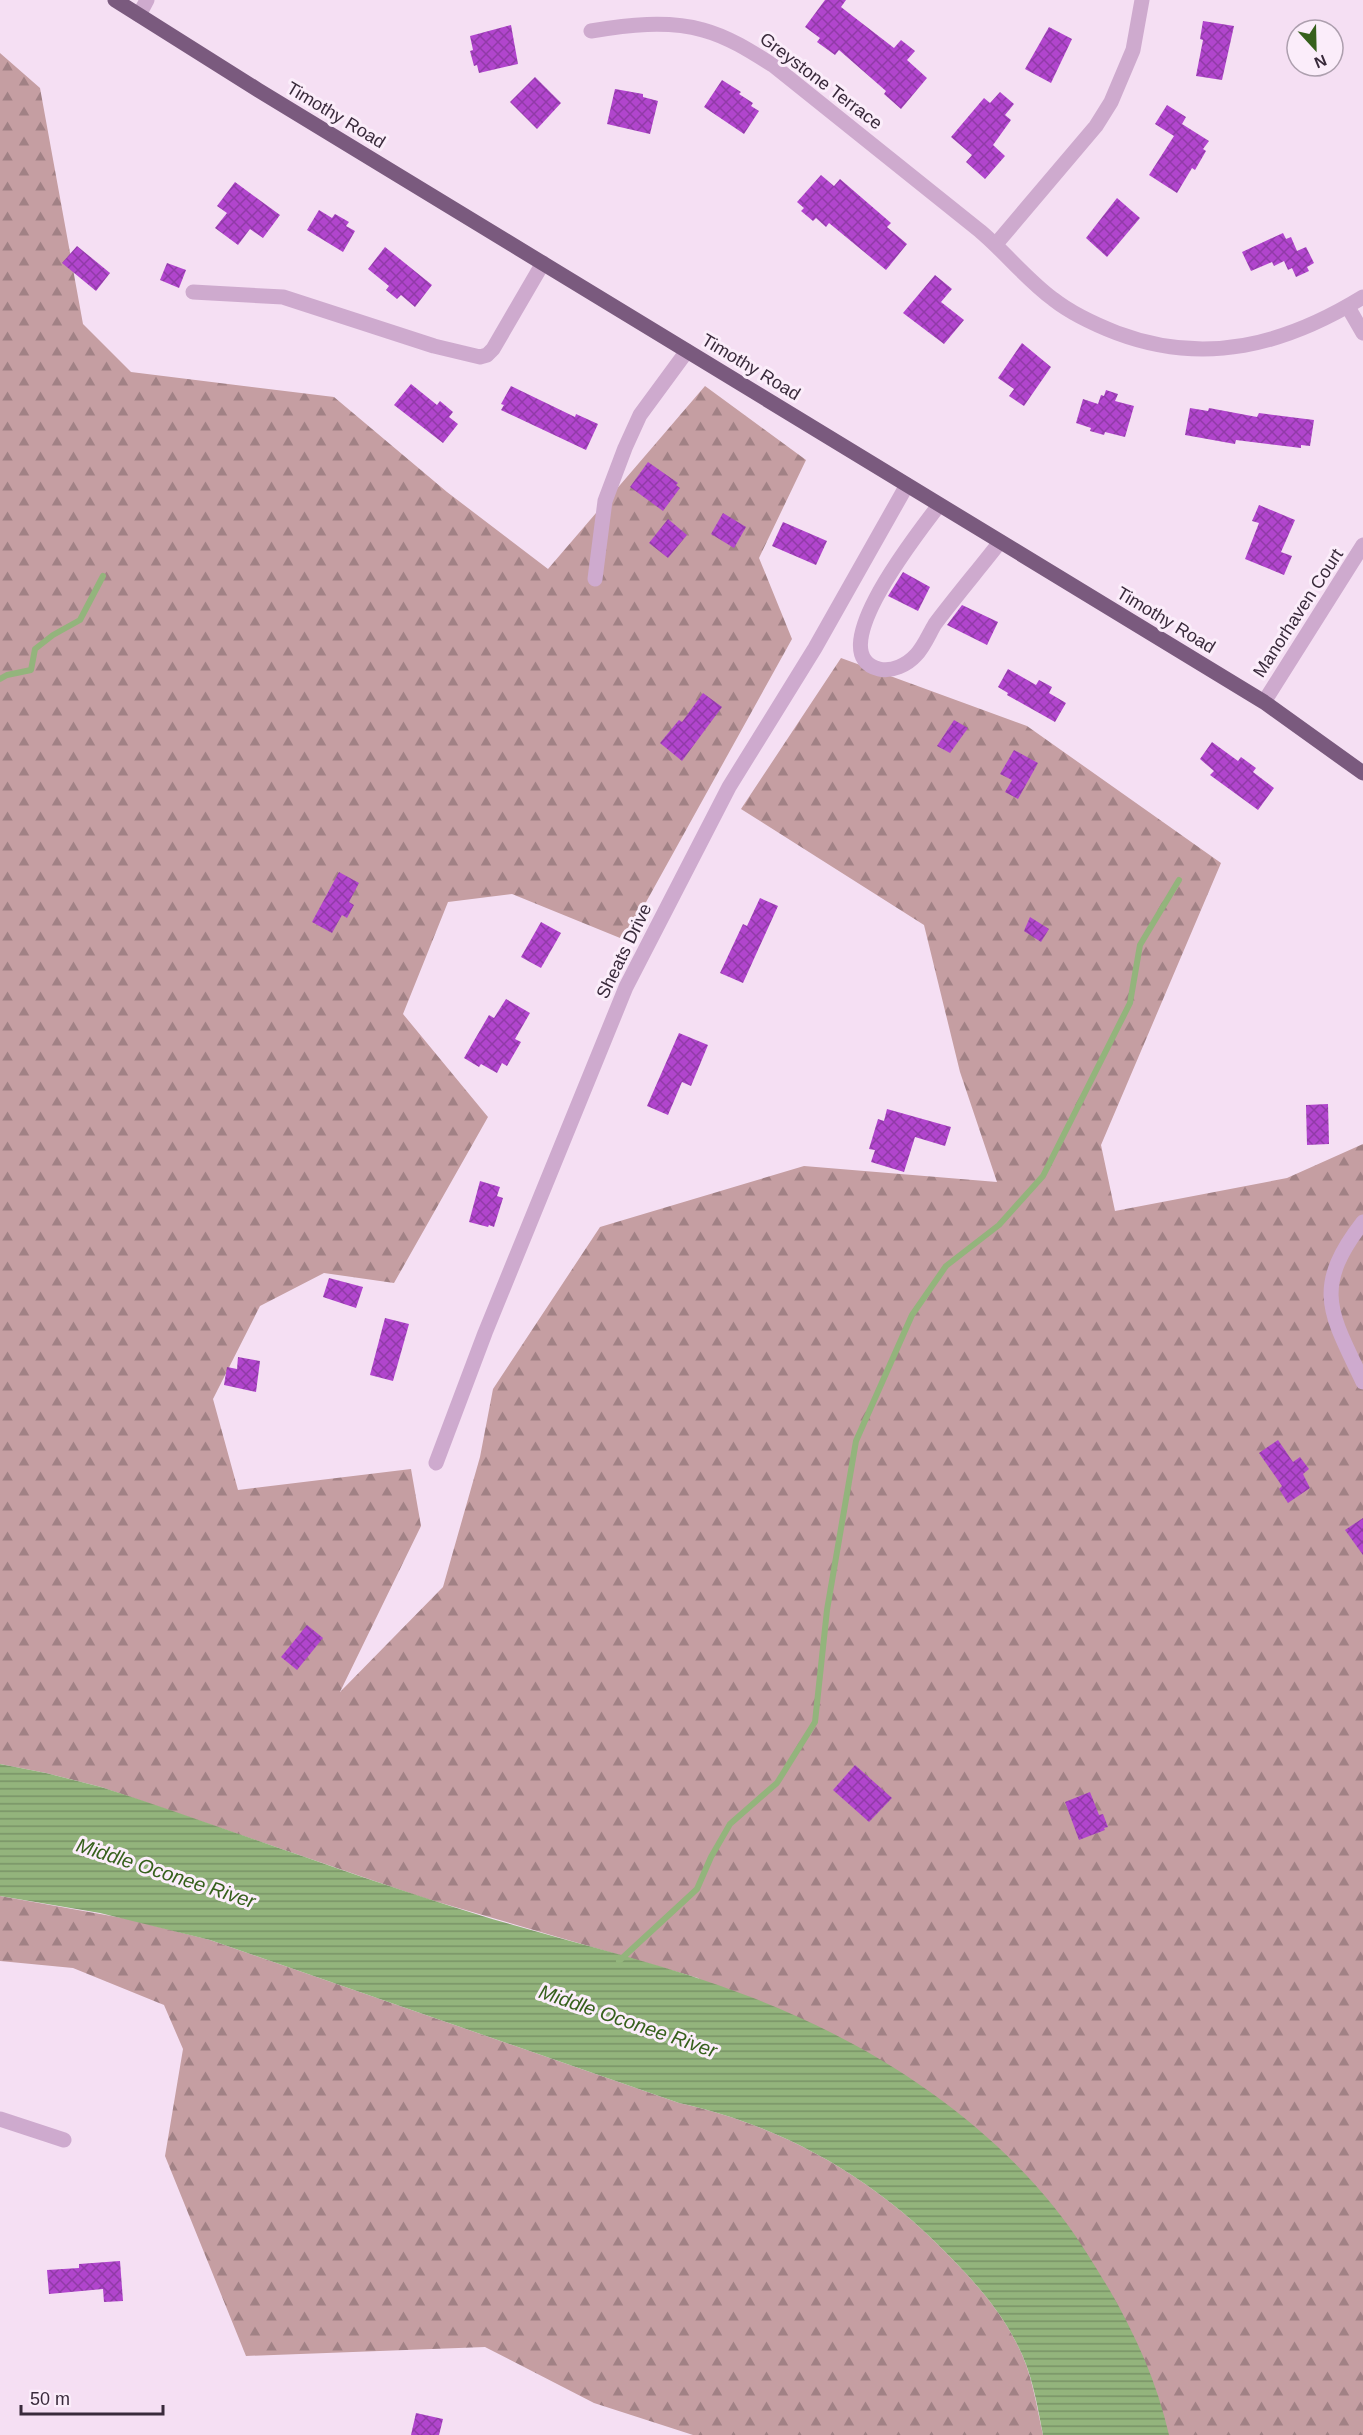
<svg xmlns="http://www.w3.org/2000/svg" width="1363" height="2435" font-family="Helvetica,sans-serif">
  <style>
    .forest { fill: url(#forest-firs) }
    .water { fill: url(#water-rules) }
    .lines { fill: none; stroke-linecap: round; stroke-linejoin: round }
    .stream { stroke: #93b47c; stroke-width: 6 }
    .building { fill: url(#building-cross-hatch) }
    .minor { stroke: #ceaace; stroke-width: 15 }
    .major { stroke: #7a5a7e; stroke-width: 15 }
    .labels { text-anchor: middle; stroke-width: 6; stroke-linejoin: round; paint-order: stroke }
    .street-label { font-size: 18px; fill: #392a3b; stroke: #fbedfa }
    .water-label { font-size: 20px; font-style: italic; fill: #36601c; stroke: #fbedfa }
  </style>
  <defs>
    <pattern id="forest-firs" width="22" height="20" patternUnits="userSpaceOnUse" patternTransform="scale(1.5)"><rect width="22" height="20" fill="#c59ea2"/><path d="M5 1l3.5 6h-7zM16 11l3.5 6h-7z" fill="#a18185"/></pattern>
    <pattern id="water-rules" width="6" height="5" patternUnits="userSpaceOnUse" patternTransform="scale(1.5)"><rect width="6" height="5" fill="#93b47c"/><path d="M0 2.5h6" fill="none" stroke="#799367"/></pattern>
    <pattern id="building-cross-hatch" width="8" height="8" patternUnits="userSpaceOnUse" patternTransform="scale(1.5)"><rect width="8" height="8" fill="#b145cd"/><path d="M0 0l8 8M0 8l8-8" fill="none" stroke="#913aa8"/></pattern>
  </defs>
  <rect width="100%" height="100%" fill="#f5dff3"/>
  <g class="forest">
    <path d="M0,53L40,88L83,324L131,372L334,397L447,492L548,569L705,386L806,460L759,558L792,639L625,940L512,894L448,902L403,1014L488,1117L394,1283L324,1273L260,1306L213,1399L238,1490L411,1469L421,1526L340,1692L443,1587L480,1457L493,1389L600,1227L804,1166L997,1182L960,1072L924,925L741,809L841,658L1027,726L1221,863L1101,1145L1115,1211L1287,1178L1363,1144V2435H1168L698,1978L424,1898L101,1787L46,1773L0,1764Z"/>
    <path d="M0,1896L128,1919L210,1940L679,2103C788,2127 881,2182 957,2264C980,2288 1002,2314 1017,2344C1032,2372 1036,2404 1043,2435H693L594,2403L485,2347L246,2356L165,2156L183,2049L164,2005L73,1968L0,1961Z"/>
  </g>
  <path class="water" d="M0,1764L46,1773L101,1787C227,1828 350,1875 476,1914C567,1942 660,1962 748,1996C864,2040 976,2110 1054,2207C1075,2233 1092,2261 1109,2289C1136,2336 1157,2382 1169,2435H1043C1037,2404 1032,2372 1017,2344C1002,2314 980,2288 957,2264C881,2182 788,2127 679,2103L210,1940L100,1913L0,1896Z"/>
  <g class="lines">
    <g class="stream">
      <path d="M0,679L7,675L31,670L35,649L53,635L80,620L103,576"/>
      <path d="M619,1961L697,1889L711,1857L730,1824L777,1783L815,1722L827,1610L856,1441L912,1315L946,1266L999,1225L1043,1176L1130,1003L1140,945L1179,880"/>
    </g>
  </g>
  <g class="building">
    <path d="M825,0H846L841,7L894,48L901,40L915,51L907,60L927,78L901,109L884,94L886,91L839,50L835,55L817,42L820,38L805,27Z"/>
    <path d="M1203,21L1234,26L1222,80L1196,76L1203,40L1200,39Z"/>
    <path d="M511,25L518,64L479,73L477,65L474,66L470,51L473,50L470,36Z"/>
    <path d="M1049,27L1072,39L1051,83L1025,69Z"/>
    <path d="M535,77L561,103L537,129L510,102Z"/>
    <path d="M722,80L741,92L739,94L753,103L751,106L759,111L744,134L704,107Z"/>
    <path d="M615,89L643,94V97L658,101L650,134L607,124Z"/>
    <path d="M1000,92L1014,104L1005,115L1011,120L993,145L1005,156L985,179L966,162L972,155L951,137L984,98L990,103Z"/>
    <path d="M1167,105L1186,117L1182,124L1209,141L1203,149L1206,151L1195,170L1192,168L1177,193L1149,175L1174,136L1155,124Z"/>
    <path d="M821,175L834,186L840,179L891,223L887,227L907,244L886,270L829,223L826,227L816,218L813,221L801,211L804,208L797,202Z"/>
    <path d="M235,182L280,215L263,238L250,229L238,245L215,228L227,213L217,206Z"/>
    <path d="M1117,198L1140,218L1107,257L1086,238Z"/>
    <path d="M319,210L332,218L335,214L349,222L346,226L355,231L343,252L307,230Z"/>
    <path d="M1283,233L1286,239L1291,237L1297,251L1306,247L1314,263L1307,267L1309,271L1296,277L1292,268L1288,270L1284,261L1274,266L1272,262L1251,271L1242,252Z"/>
    <path d="M77,246L110,273L96,291L62,263Z"/>
    <path d="M385,247L432,285L415,307L401,295L397,299L386,290L389,286L368,269Z"/>
    <path d="M167,263L186,270L179,288L160,280Z"/>
    <path d="M935,275L952,289L941,302L964,320L944,344L903,313Z"/>
    <path d="M1022,343L1051,367L1024,406L1009,396L1014,389L998,378Z"/>
    <path d="M411,384L437,405L440,401L453,412L449,417L458,424L443,443L394,405Z"/>
    <path d="M511,386L575,417L576,414L598,424L586,450L501,410L504,405L501,404Z"/>
    <path d="M1106,390L1118,394L1115,401L1134,406L1125,437L1105,432L1104,435L1090,431L1091,428L1076,423L1083,399L1098,404L1101,395L1104,396Z"/>
    <path d="M1190,408L1208,411L1209,408L1257,417L1259,413L1314,420L1310,446L1301,445V448L1236,440L1235,444L1185,435Z"/>
    <path d="M648,462L678,483L676,485L680,488L663,511L630,487Z"/>
    <path d="M1259,505L1295,520L1281,552L1292,556L1284,575L1245,559L1259,523L1252,521Z"/>
    <path d="M723,513L746,527L734,548L711,534Z"/>
    <path d="M668,519L687,535L668,558L649,543Z"/>
    <path d="M783,522L827,541L816,565L772,546Z"/>
    <path d="M903,572L930,587L918,611L888,596Z"/>
    <path d="M962,605L998,622L987,645L947,625Z"/>
    <path d="M1008,669L1036,685L1039,680L1052,687L1049,693L1066,703L1055,722L1007,695L1008,693L998,687Z"/>
    <path d="M703,693L722,707L682,761L660,743L679,720L682,722Z"/>
    <path d="M954,720L968,728L950,753L937,746Z"/>
    <path d="M1212,742L1238,761L1241,757L1256,768L1253,772L1274,788L1258,810L1210,775L1214,771L1200,759Z"/>
    <path d="M1014,750L1038,763L1018,799L1005,792L1012,780L1000,774Z"/>
    <path d="M339,872L359,883L349,902L354,905L347,918L342,915L332,933L312,922Z"/>
    <path d="M760,898L778,906L743,983L720,973L743,924L747,926Z"/>
    <path d="M1030,917L1049,929L1041,942L1024,931Z"/>
    <path d="M541,922L561,933L541,968L521,957Z"/>
    <path d="M506,999L530,1013L515,1039L521,1042L507,1066L502,1063L497,1073L481,1064L479,1067L464,1058L489,1015L494,1018Z"/>
    <path d="M679,1033L708,1045L691,1086L682,1082L668,1115L647,1106Z"/>
    <path d="M1328,1104L1329,1144L1307,1145L1306,1105Z"/>
    <path d="M887,1109L951,1127L945,1146L915,1137L904,1172L871,1162L875,1150L869,1149L878,1119L884,1121Z"/>
    <path d="M480,1181L500,1187L497,1196L503,1198L494,1227L489,1225L488,1227L469,1222Z"/>
    <path d="M329,1278L363,1287L356,1308L323,1297Z"/>
    <path d="M385,1318L409,1324L393,1381L370,1375Z"/>
    <path d="M238,1357L260,1361L256,1392L224,1385L227,1367L237,1369Z"/>
    <path d="M1278,1440L1293,1462L1300,1457L1309,1469L1303,1474L1310,1488L1288,1503L1279,1489L1282,1486L1259,1453Z"/>
    <path d="M1363,1518V1555L1345,1530Z"/>
    <path d="M307,1625L323,1638L297,1670L281,1657Z"/>
    <path d="M855,1765L892,1798L869,1822L833,1790Z"/>
    <path d="M1090,1792L1099,1815L1103,1814L1108,1827L1104,1828L1105,1830L1079,1840L1065,1802Z"/>
    <path d="M120,2261L123,2301L104,2302L103,2289L49,2294L47,2270L79,2268V2264Z"/>
    <path d="M416,2413L443,2419L439,2435H411Z"/>
  </g>
  <g class="lines">
    <g class="minor">
      <path d="M139,15L147,0"/>
      <path d="M591,31C627,25 667,20 703,30C729,37 752,52 774,66C843,121 911,176 980,231C1005,252 1026,279 1053,299C1072,314 1094,324 1117,333C1205,366 1285,345 1363,297"/>
      <path d="M996,244L1096,126L1111,102L1133,50L1142,0"/>
      <path d="M193,292L283,297L434,346L480,357L487,355L493,349L543,263"/>
      <path d="M1348,307L1363,333"/>
      <path d="M939,505C922,528 819,655 879,669C892,672 907,665 916,655C924,647 929,634 935,624C956,596 979,569 1000,542"/>
      <path d="M595,579L605,501L625,448L640,415L687,351"/>
      <path d="M1264,702L1363,545"/>
      <path d="M1363,1222C1311,1289 1331,1314 1363,1382"/>
      <path d="M436,1463L485,1333L626,987L729,787L815,648L907,485"/>
      <path d="M0,2119L64,2140"/>
    </g>
    <path class="major" d="M115,0L258,90L1264,702L1363,773"/>
  </g>
  <g class="labels">
    <g class="street-label">
      <text transform="translate(821 81) rotate(37)" y="6">Greystone Terrace</text>
      <text transform="translate(336 115) rotate(31)" y="6">Timothy Road</text>
      <text transform="translate(751 367) rotate(31)" y="6">Timothy Road</text>
      <text transform="translate(1298 613) rotate(-57)" y="6">Manorhaven Court</text>
      <text transform="translate(1166 620) rotate(31)" y="6">Timothy Road</text>
      <text transform="translate(624 951) rotate(-64)" y="6">Sheats Drive</text>
    </g>
    <g class="water-label">
      <text transform="translate(166 1873) rotate(18)" y="7">Middle Oconee River</text>
      <text transform="translate(628 2021) rotate(19)" y="7">Middle Oconee River</text>
    </g>
  </g>
  <g transform="translate(1315 48) rotate(158)"><circle r="28" fill="#fbedfa" stroke="#ad9fae" stroke-width="1.5"/>
  <path d="M0-4.5L10 22L0 15L-10 22Z" fill="#36601c"/>
  <text y="-9" font-size="16" font-weight="bold" text-anchor="middle" fill="#392a3b">N</text>
  </g>
  <path d="M21 2405v9h142v-9" fill="none" stroke="#392a3b" stroke-width="3"/>
  <text x="30" y="2405" font-size="18" fill="#392a3b" stroke="#fbedfa" stroke-width="4.5" paint-order="stroke">50 m</text>
</svg>
